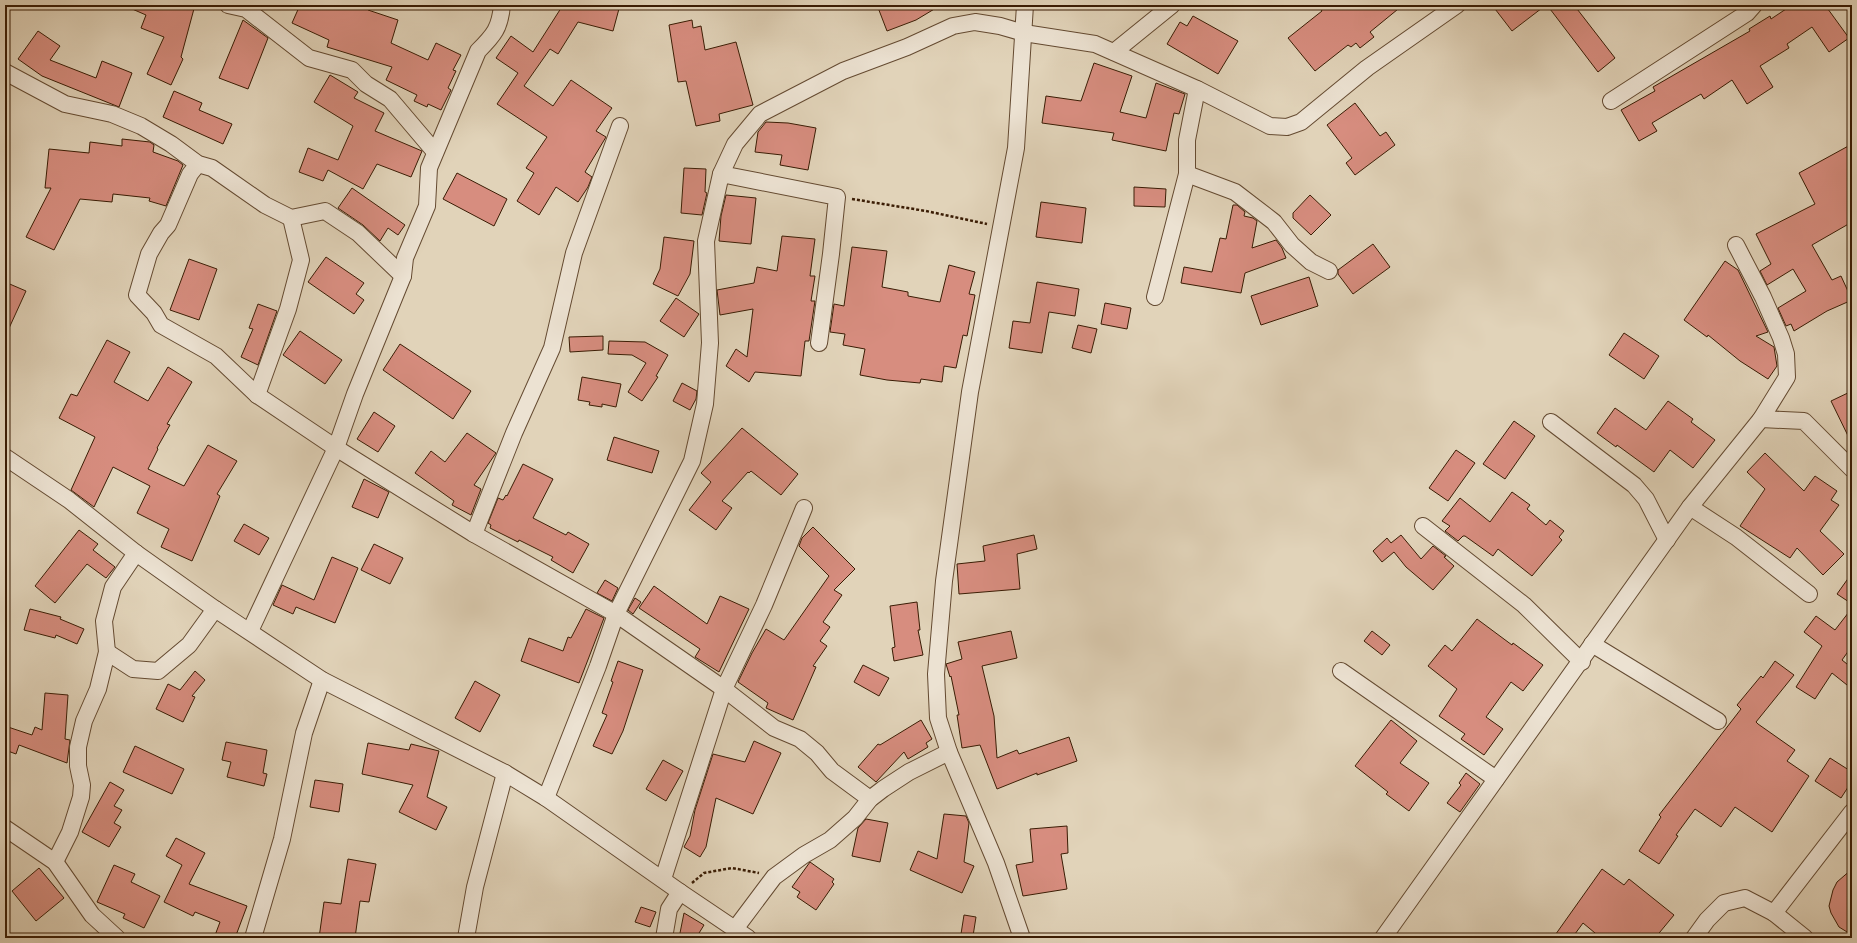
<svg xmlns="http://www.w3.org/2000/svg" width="1857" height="943" font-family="'Libre Bodoni',serif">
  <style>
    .building { fill: #d78d7f; stroke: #3a1c04 }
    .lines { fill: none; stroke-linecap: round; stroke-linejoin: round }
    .minor-casing { stroke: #644a31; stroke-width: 18 }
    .path { stroke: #3a1c04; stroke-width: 2.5; stroke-dasharray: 3 2; stroke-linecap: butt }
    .minor { stroke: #ece2d2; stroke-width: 16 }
  </style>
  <rect width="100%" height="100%" fill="#e1d3b9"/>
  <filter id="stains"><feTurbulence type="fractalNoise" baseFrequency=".005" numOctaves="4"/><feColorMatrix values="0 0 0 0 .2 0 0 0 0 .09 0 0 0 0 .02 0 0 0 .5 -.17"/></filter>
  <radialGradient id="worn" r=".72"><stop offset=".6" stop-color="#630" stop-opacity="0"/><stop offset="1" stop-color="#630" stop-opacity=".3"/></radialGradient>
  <g class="building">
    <path d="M123,5H195L181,57L183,59L171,85L147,74L164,37L141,28L146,15Z"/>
    <path d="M300,5H370L368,10L398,20L391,43L428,60L436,43L461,55L453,70L456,71L448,88L451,90L441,110L428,104L427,107L414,101L417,95L386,80L392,67L327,47L329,40L292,23Z"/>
    <path d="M563,5H620L613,31L578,22L558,54L550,49L524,86L553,106L571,80L612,108L596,131L606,137L585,172L592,177L588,187L578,202L556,187L539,215L517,201L534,173L526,168L547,137L497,104L518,73L496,58L511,36L533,52Z"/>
    <path d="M877,5H941L916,20L887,31Z"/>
    <path d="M1318,5H1403L1370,32L1374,37L1360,48L1356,43L1351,47L1348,45L1315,71L1288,38L1322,11Z"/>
    <path d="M1492,5H1546L1512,31Z"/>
    <path d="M1547,5H1574L1615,58L1598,72Z"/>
    <path d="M1792,5H1825L1849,38L1829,52L1812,27L1787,44L1789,48L1760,66L1773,87L1747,104L1732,80L1704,99L1701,94L1652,123L1657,131L1639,141L1621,110L1655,91L1653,87L1750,31L1749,29L1770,16L1771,19Z"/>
    <path d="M1193,16L1238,41L1218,74L1167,44L1180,22L1187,26Z"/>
    <path d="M243,20L268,38L248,89L219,78Z"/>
    <path d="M692,20L693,28L701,26L705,50L736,42L753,105L719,114L720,121L696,126L686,81L678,82L669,25Z"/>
    <path d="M38,31L60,46L50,60L96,78L102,61L132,73L119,107L42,76L18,59Z"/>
    <path d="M1094,63L1132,76L1120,112L1146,118L1156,83L1185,94L1179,114L1174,113L1166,151L1112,140L1114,133L1042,123L1046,96L1081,101Z"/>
    <path d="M330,75L358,92L354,98L384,113L375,131L422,151L411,177L377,164L363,189L328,170L323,181L299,172L308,148L338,160L353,126L314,102Z"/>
    <path d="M174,91L202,103L199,110L232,124L223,144L163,117Z"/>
    <path d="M1355,103L1380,136L1386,132L1395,145L1355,175L1346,163L1352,158L1327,125Z"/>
    <path d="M766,122L788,123L816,128L808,170L780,165L782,155L755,152L758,132Z"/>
    <path d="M122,139L150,142L154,145L153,152L178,161L183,165L166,206L149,201L150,198L113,194L112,202L80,199L54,250L26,237L51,188H45L49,149L89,153L90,142L122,146Z"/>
    <path d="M1852,144V222L1812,245L1832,280L1841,276L1852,300L1827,311L1794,331L1791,324L1786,326L1778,308L1806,291L1793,269L1767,285L1760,271L1771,264L1756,234L1815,204L1799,173Z"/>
    <path d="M684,168L706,169L705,192L707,193L702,215L681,213Z"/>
    <path d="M457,173L507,199L494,226L443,199Z"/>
    <path d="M1134,187L1166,189L1165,207L1134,206Z"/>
    <path d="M352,188L405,225L398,235L388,228L380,241L363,225L338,208Z"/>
    <path d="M726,195L756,198L751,244L719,241L721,216Z"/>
    <path d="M1310,195L1331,215L1311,235L1293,218V213Z"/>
    <path d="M1041,202L1086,208L1082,243L1036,237Z"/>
    <path d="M1233,205H1237L1245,212L1244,216L1253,218L1257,221L1252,248L1276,240L1282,248L1286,258L1245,273L1241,293L1181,283L1184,267L1212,272L1220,238L1226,239Z"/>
    <path d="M782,236L815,239L810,276H815L811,301H815L809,341H805L801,376L755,372L749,382L726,366L736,349L747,357L753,309L720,315L717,290L754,283L757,267L777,271Z"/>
    <path d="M664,237L694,241L690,274L678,296L653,284L660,269Z"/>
    <path d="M1373,244L1390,267L1353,294L1338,274V270Z"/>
    <path d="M852,247L887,251L882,287L908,292V296L940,302L949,265L975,272L969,294L975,295L967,336L963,335L956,368L944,366L942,382L921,379L920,383L887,380L860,375L865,349L843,345L845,334L830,332L834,304L844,306Z"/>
    <path d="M326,257L364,283L356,294L364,300L354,314L308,282Z"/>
    <path d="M189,259L217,269L199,320L170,310Z"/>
    <path d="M1725,261L1738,270L1768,332L1756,336L1774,347L1777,366L1768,379L1740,361L1708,335L1707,337L1684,320Z"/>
    <path d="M1309,277L1318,306L1261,325L1251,296Z"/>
    <path d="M5,282L26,291L5,337Z"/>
    <path d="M1037,282L1079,289L1075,316L1049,312L1042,353L1009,348L1013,321L1030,323Z"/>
    <path d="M676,298L699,314L684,337L660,321Z"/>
    <path d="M1105,303L1131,308L1127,329L1101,324Z"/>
    <path d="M258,304L277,311L258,365L241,357L253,329L249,328Z"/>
    <path d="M1078,325L1097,329L1091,353L1072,348Z"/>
    <path d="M300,331L342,360L325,384L283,355Z"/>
    <path d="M1624,333L1659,356L1644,379L1609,355Z"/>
    <path d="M603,336V350L570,352L569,337Z"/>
    <path d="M107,340L130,352L114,382L148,401L168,367L192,382L167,424L170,425L157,448L158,449L148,469L184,486L208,445L237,461L217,494L220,496L192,561L161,547L169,529L137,513L150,486L113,467L94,507L71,490L95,437L59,418L71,394L77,396Z"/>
    <path d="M609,341L645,342L668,355L656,376L658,377L642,401L628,392L646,363L632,355L608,354Z"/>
    <path d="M400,344L471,391L453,419L383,370Z"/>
    <path d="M582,377L621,384L616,407L602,404V407L589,405L590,402L578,400Z"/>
    <path d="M682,383L697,391L696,399L690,410L673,401Z"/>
    <path d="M1852,391V444L1831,401Z"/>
    <path d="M1668,401L1693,419L1691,422L1715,440L1693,468L1670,450L1654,472L1617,445L1616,447L1597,433L1615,408L1646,430Z"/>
    <path d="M374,412L395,426L378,452L357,439Z"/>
    <path d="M1514,421L1535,436L1505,479L1483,464Z"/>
    <path d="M742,428L798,474L781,495L751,471L749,473L748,472L722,501L732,508L716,530L689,510L711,482L701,473Z"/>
    <path d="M467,433L496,453L474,485L481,489L471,515L452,505L454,501L415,473L431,451L445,462Z"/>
    <path d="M614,437L659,451L652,473L607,460Z"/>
    <path d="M1456,450L1475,463L1448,501L1429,488Z"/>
    <path d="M1765,453L1804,491L1815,476L1837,491L1831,500L1839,505L1820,531L1844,554L1823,575L1797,548L1790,558L1740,526L1765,489L1747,472Z"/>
    <path d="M523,464L553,479L533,518L566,535L568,532L589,544L573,573L551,560L553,557L519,540L518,542L490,528L491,525L488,523L498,498L503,500L506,495L507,496Z"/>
    <path d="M364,479L389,492L378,518L352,507Z"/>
    <path d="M1512,492L1530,505L1527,509L1546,525L1550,520L1564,531L1559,537L1562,540L1532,576L1498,549L1493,556L1465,536H1463L1458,541L1445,531L1450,526L1442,521L1460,498L1490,522Z"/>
    <path d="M244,524L269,538L259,555L234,541Z"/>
    <path d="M813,527L855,569L834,590L842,595L823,622L830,627L820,641L827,646L813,666L816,667L793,720L766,708L768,703L738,682L752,653L766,629L784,640L829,576L799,546L802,538Z"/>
    <path d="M79,530L98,544L93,550L115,567L106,578L87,564L55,603L35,586Z"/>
    <path d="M1034,535L1037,549L1017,554L1020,589L959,594L957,564L985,561L983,546Z"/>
    <path d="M1401,535L1421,559L1433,546L1446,556L1444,557L1454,566L1433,590L1406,567L1394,552L1382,562L1373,551L1387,538L1391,543Z"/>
    <path d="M374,544L403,558L390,584L361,570Z"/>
    <path d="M332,557L358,568L335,623L296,607L293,614L273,605L282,585L314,600Z"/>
    <path d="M1852,573V604L1837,594Z"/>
    <path d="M605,580L618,588L612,601L597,593Z"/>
    <path d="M654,586L707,624L720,596L749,609L719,672L695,657L700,649L639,608Z"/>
    <path d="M635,598L641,602L633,614L628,610Z"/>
    <path d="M917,602L920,630H918L923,655L894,661L892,648L895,647L890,606Z"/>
    <path d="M1852,608V646L1842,660L1852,668V689L1832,673L1815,699L1796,687L1822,646L1804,632L1816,616L1835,630Z"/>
    <path d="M30,609L61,617L60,619L84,629L77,644L56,635L55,638L24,630Z"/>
    <path d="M586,609L604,618L579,683L521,661L529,638L563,651L568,637L571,638Z"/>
    <path d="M1477,619L1512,645L1513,643L1543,665L1523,691L1511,682L1486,717L1503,729L1484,755L1461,739L1465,734L1439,716L1457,689L1428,666L1445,645L1452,651Z"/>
    <path d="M1011,631L1017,658L982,666L994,716L997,758L1017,750L1019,754L1069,737L1077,761L1037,775V773L997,789L980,745L962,748L957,715H959L951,676L950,677L946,664L962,659L958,642Z"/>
    <path d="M1372,631L1390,645L1382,655L1364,641Z"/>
    <path d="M618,661L643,670L623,731L612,754L593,746L607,715L602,713L613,682L611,681Z"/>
    <path d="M1775,661L1794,675L1756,722L1758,724L1795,750L1787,761L1809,776L1772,832L1735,807L1721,827L1695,809L1676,835L1678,836L1659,864L1639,851L1661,817L1659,815L1741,709L1737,705L1761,676L1763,678Z"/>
    <path d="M863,665L889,678L879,696L854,682Z"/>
    <path d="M195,671L205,680L192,696L195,697L183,722L156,709L168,684L180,690Z"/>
    <path d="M475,681L500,695L480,732L455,718Z"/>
    <path d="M45,693L68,695L65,739L70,740L67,763L19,745L16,754L5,750V726L32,735L35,727L42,730Z"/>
    <path d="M921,720L932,739L926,743L928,747L908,759L904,752L876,782L858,767L878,744L880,745Z"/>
    <path d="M1391,720L1417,741L1400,763L1429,783L1409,811L1386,794L1388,792L1355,766Z"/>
    <path d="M754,741L781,753L753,814L716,798L706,847L700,857L684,847L690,836L695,810L713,754L745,762Z"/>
    <path d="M226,742L267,750L263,773L267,774L264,786L227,777L231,762L222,760Z"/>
    <path d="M368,743L409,750L411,744L439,751L427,797L447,807L436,830L399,812L413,785L362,774Z"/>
    <path d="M135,746L184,769L172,794L123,772Z"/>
    <path d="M1830,758L1852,772V781L1841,798L1815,781Z"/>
    <path d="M663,760L683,771L666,801L646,789Z"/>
    <path d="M1466,773L1480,784L1460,812L1447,803L1461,785L1459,783Z"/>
    <path d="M315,780L343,784L339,812L310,807Z"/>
    <path d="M110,782L124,790L114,806L122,810L114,823L121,827L109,847L82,832Z"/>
    <path d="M944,814L966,816L969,823L964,862L974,866L962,893L910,870L918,851L937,859Z"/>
    <path d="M866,819L888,823L880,862L852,856L858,828Z"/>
    <path d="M1067,826L1068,853L1061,854L1067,889L1023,896L1016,865L1033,862L1030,829Z"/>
    <path d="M176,838L205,853L189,884L247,906L235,938H214L220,922L195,912L193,916L164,902L182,865L166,856Z"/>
    <path d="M348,859L376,864L369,902L360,901L355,938H319L324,902L341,904Z"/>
    <path d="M810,862L834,879L832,882L834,884L816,910L797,897L800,892L792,887Z"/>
    <path d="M114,865L135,874L131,882L160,896L144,928L123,918L125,914L97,902Z"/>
    <path d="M39,868L64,898L36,921L12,891Z"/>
    <path d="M1602,869L1624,885L1629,879L1674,915L1655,938H1601L1583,923L1572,938H1553Z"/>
    <path d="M1852,869V935L1839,927L1831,913L1829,906L1833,890L1837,882Z"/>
    <path d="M641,907L656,912L650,927L635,922Z"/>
    <path d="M684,913L704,925L696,938H679Z"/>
    <path d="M964,915L976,917L973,936L961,934Z"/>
  </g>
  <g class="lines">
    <g class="minor-casing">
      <g id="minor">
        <path d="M228,5L246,9L309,58L352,70L366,84L390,99L435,152"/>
        <path d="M1114,52L1172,5"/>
        <path d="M5,72L65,104L112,114L141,126L171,144L198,164L212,168L265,205L291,218L325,211L358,233L403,276"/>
        <path d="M1611,101L1747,13L1754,5"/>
        <path d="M198,164L190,174L168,225L161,233L149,254L137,295L154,313L161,325L216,356L257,395L336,448L474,534L616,614L724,689L774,728L800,739L817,753L832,771L870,799"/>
        <path d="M721,174L735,144L760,114L843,71L907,47L953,26L975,22L1000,26L1024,33L1095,44L1197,89L1270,126L1287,127L1301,122L1367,68L1457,5"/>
        <path d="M1187,174L1235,192L1274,222L1292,245L1311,262L1329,271"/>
        <path d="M1155,297L1187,174V140L1197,89"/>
        <path d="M257,395L288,309L301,260L291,218"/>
        <path d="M1761,419L1804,421L1852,469"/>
        <path d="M1551,422L1634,485L1646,499L1667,540"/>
        <path d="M5,457L69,500L136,553L215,609L322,680L505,773L546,798L680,892L748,938"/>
        <path d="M1690,507L1736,537L1809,594"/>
        <path d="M1423,526L1524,605L1582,662"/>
        <path d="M474,534L514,433L552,348L574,253L620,126"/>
        <path d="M250,631L336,448L355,394L403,276L405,258L427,206L429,168L478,51C494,35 500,28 502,5"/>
        <path d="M1592,644L1718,721"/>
        <path d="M107,652L133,669L158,671L189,645L215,609"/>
        <path d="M1341,671L1496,779"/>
        <path d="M546,798L598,666L616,614L692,461L705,404L710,343L706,241L721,174L837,197L831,254L819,343"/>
        <path d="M5,828L55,862L92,915L117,938"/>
        <path d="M55,862L70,832L81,797L82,785L78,766V747L84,721L98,689L107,652L104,621L113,587L136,553"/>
        <path d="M663,879L724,689L764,605L804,508"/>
        <path d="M1774,913L1805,938"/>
        <path d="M735,929L774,877L804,855L830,840L855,818L870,799L883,789L909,772L949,752"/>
        <path d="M253,938L282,839L304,733L322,680"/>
        <path d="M466,938L475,887L505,773"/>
        <path d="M664,938L669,909L680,892"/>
        <path d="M1022,938L996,863L949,752L938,718L936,674L944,581L970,392L1016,148L1025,5"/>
        <path d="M1383,938L1690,507L1761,419L1787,377L1786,354L1781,338L1763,297L1736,245"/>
        <path d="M1694,938L1707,920L1724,903L1745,898L1774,913L1852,812"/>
      </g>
    </g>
    <g class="path">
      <path d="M852,199L926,211L987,224"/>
      <path d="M692,883L704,873L732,868L759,873"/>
    </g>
    <use href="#minor" class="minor"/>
  </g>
  <rect width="1857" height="943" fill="none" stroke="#e1d3b9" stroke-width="20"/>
  <rect x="6" y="6" width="1845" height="931" fill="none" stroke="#3a1c04" stroke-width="2"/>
  <rect x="10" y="10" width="1837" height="923" fill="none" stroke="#3a1c04"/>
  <rect width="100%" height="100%" filter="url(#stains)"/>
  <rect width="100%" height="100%" fill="url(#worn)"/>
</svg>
